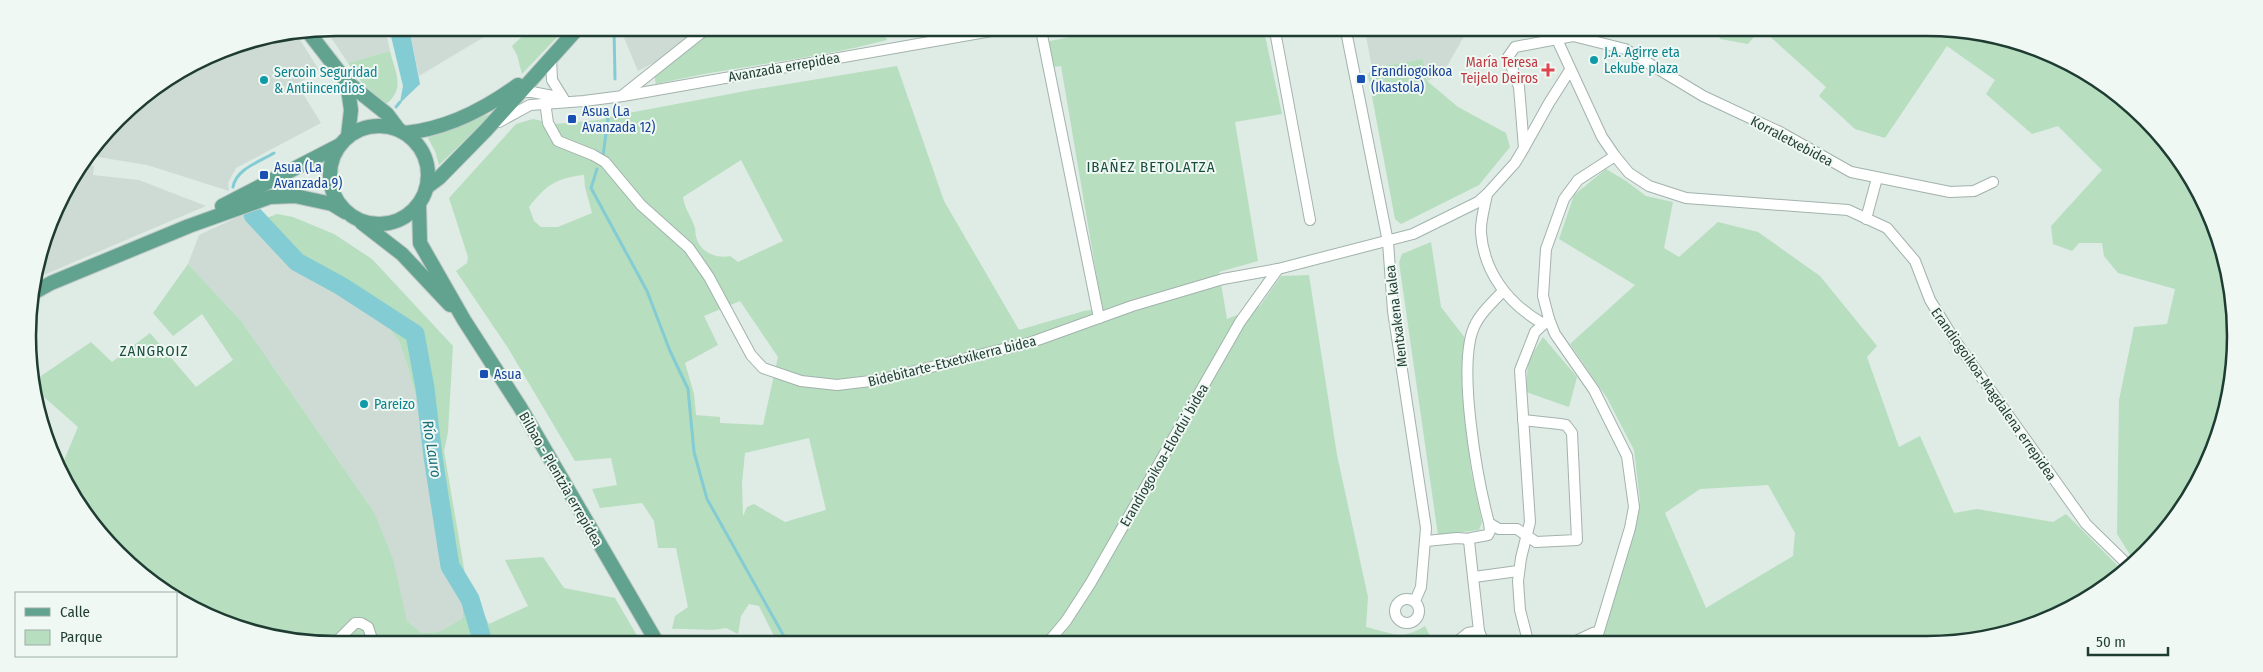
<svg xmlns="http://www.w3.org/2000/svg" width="2263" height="672" font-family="'Fira Sans Condensed',sans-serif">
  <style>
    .built { fill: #cedbd4 }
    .green { fill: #b7debf; fill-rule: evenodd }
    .water { fill: #84ccd4 }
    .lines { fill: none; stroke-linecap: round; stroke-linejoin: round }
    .stream { stroke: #84ccd4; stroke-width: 3 }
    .river { stroke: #84ccd4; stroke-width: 19 }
    .minor-casing { stroke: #a2b3ac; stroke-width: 12 }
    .major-casing { stroke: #c0c8c6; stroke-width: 16 }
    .minor { stroke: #fff; stroke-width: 10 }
    .major { stroke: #61a38f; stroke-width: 14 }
    .culture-dot { fill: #0f9aa8; stroke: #f0f8f3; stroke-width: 2 }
    .health-dot { fill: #e0444e; stroke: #f0f8f3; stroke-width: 2 }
    .transit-dot { fill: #1a4fb4; stroke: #f0f8f3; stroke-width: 2 }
    .labels { text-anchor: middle; stroke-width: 4; stroke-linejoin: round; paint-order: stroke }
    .culture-label { font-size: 14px; fill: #0d838f; stroke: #f0f8f3; text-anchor: start }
    .health-label { font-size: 14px; fill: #be3a42; stroke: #f0f8f3; text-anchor: end }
    .street-label { font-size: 14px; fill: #1f3c33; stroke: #f0f8f3 }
    .transit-label { font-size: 14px; fill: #164399; stroke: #f0f8f3; text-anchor: start }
    .neighbourhood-label { font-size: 15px; letter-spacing: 1px; fill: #1a4f40; stroke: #f0f8f3 }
    .water-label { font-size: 15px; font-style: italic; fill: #17707b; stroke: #f0f8f3 }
    .rim { fill: none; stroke: #1f3c33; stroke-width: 2.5 }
  </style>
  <rect width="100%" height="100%" fill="#dfebe5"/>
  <g class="built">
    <path d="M336,28H385L390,51L348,63L326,30Z"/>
    <path d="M409,28H499L419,76Z"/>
    <path d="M624,29H697L659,60L638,71L624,38Z"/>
    <path d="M1365,31L1471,32L1466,33L1443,73L1427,81L1423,59L1372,68Z"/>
    <path d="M297,35L319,70L297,84L321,123L236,168L228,183L229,191L147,165L92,156L132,104L218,51Z"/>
    <path d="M86,165L94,166L93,175L139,180L206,206L39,277L59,199Z"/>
    <path d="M242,215L250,221L288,264L387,325L399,341L408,367L424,427L443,547L437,550L463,597V618L439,632L422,633L407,621L374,512L242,322L188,264L199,235Z"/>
  </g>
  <g class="green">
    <path d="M531,28L559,29L558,36L522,74L517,55L512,46Z"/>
    <path d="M711,29H882L887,40C811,60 732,66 656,84L654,75Z"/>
    <path d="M1104,30L1216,31L1228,37L1251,31H1264L1282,114L1235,122L1258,261L1219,272L1227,319L1260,306L1281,276L1309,275L1337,455L1368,597L1366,627C1392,633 1401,641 1425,626L1429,634L1439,641L776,640L759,606L749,604L741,616L738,634L726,628C709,632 690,628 672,629L675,616L688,607L676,548H658L654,521L642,503L600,508L592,489L617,485L611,458L575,461L508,348L456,271L467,263L468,257L449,198L516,124L533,119L555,124L599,120L618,115L751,90L897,66L944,201L1019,330L1084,311L1102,308L1061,66L1043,68L1040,43ZM741,160L783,241L738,262L730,256C716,259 700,252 696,237C695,233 696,229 694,225C690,214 685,210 683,197ZM584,175L585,187L592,213L558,227H541L534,221L529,207C546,185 556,178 584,175ZM740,301L778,357L763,425L720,423V417L696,415L694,394L685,363L718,345L704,316ZM809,438L826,510L785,522L754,504L747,507L743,516L742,483L745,453Z"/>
    <path d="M1718,32L1757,33L1748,44L1720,39Z"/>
    <path d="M1766,33H1987L2098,79L2183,164L2230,276V396L2194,490L2145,554L2124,569L2132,558L2117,534L2119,400L2134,327L2167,324L2175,289L2118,273L2104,256L2102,243H2079L2072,251L2053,244L2051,226L2102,170L2058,126L2032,134L1986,94L1995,80L1947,46L1885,138L1855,129L1819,96L1826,87Z"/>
    <path d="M390,51C395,72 406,89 386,104L363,84L348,63Z"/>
    <path d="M1423,59L1427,81L1458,107L1506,133L1510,147L1479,185L1401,224L1395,219L1368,75L1372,68Z"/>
    <path d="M489,114L490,116L439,165L435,151L428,138Z"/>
    <path d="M1606,169L1626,181L1646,196L1673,202L1664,248L1679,257L1718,222L1758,232L1820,276L1877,346L1867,357L1899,447L1920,436L1954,513L1977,509L2053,522L2066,514L2122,570L2063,613L1967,642L1570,641L1608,619L1630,545L1640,501L1634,450L1607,398L1570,344L1635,285L1559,239L1574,195ZM1768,485L1795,533L1793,556L1706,608L1665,513L1700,489Z"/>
    <path d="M277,214L293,217L334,234L372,259L453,346L448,432L444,451L466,580L489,624L528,606L505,560L543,557L564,588L615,598L639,639H276L182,603L176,598V593H170L91,524L62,465L78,427L36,390L35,380L91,342L112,362L150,333L196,387L233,360L202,314L173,336L153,313L188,264L242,322L374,512L393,559L407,621L422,633L439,632L463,618V597L437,550L443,547L424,427L408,367L399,341L387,325L288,264L250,221H259Z"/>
    <path d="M1431,242L1441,307L1465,338L1464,382L1466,430L1471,471L1482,522L1479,530L1438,535L1399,262L1402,254Z"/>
    <path d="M1543,337L1577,377L1569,407L1526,392L1528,361Z"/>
  </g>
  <path class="water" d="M389,28H409L420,84L396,107L400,102L403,86Z"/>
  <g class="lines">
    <g class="stream">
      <path d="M614,28L615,79"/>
      <path d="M396,107L400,102"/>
      <path d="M603,156L608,118"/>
      <path d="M597,169L591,188L647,291L670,351L688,389L694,452L707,499L786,640"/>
      <path d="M233,187C236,169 259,162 274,153"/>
    </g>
    <path class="river" d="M253,215L297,262L341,286L415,334L425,388L433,457L450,566L470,599L482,639"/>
    <g class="minor-casing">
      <g id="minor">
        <path d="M1041,30L1099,318"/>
        <path d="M1275,31L1310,220"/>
        <path d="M1346,31L1388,242L1393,311L1426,528L1421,587L1415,601"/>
        <path d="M1554,33L1602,137L1615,156L1629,173L1649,186L1686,198L1848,210L1887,228L1915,261L1930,300L1954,339L2086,524L2129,566"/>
        <path d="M551,57L552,80L563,98"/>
        <path d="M518,92H532L563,98"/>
        <path d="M623,95L706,29"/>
        <path d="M545,102L548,123L558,141L593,155L605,162L641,205L689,248L709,277L751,355L763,368L801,381L837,385L879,380L1032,342L1132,306L1223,279L1278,269L1413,234L1478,202L1487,194L1515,163L1524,148L1519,87L1508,57L1515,47L1573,36L1625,49L1703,96L1780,132L1851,172L1950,192L1974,191L1993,182"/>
        <path d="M499,122L530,105L584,101L623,96L997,30"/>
        <path d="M1525,146L1549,103L1570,70"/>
        <path d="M1487,194C1485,206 1480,221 1481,233C1484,273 1509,304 1542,323"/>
        <path d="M1866,219L1877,178"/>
        <path d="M1503,291C1494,301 1482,311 1476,323C1455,360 1478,482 1489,523L1499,529H1517L1536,542L1577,540L1572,433L1566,425L1560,424L1523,420"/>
        <path d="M1426,541L1457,538L1470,539"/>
        <path d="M1474,577L1518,571"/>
        <circle cx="1407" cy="611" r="12"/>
        <path d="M339,639L355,623H361L368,627L372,639"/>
        <path d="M1050,640L1066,621L1090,584L1240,322L1278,269"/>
        <path d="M1458,641L1468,633L1479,631"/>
        <path d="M1483,641L1479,631L1469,541L1471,538L1488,535L1490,531L1489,523"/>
        <path d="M1528,641L1520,610L1518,581L1521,558L1530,522L1520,370L1535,332L1549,319"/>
        <path d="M1576,641L1593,633L1598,632"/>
        <path d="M1596,641L1630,528L1634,507L1627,456L1594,390L1555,334L1549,319L1543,296L1546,249L1564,199L1578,180L1615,156"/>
      </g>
    </g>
    <g class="major-casing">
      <g id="major">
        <path d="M309,33L347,82L387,114L399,130"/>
        <path d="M347,82L351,110L348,136"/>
        <circle cx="379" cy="175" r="49"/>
        <path d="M405,133C447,129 485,109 518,85"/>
        <path d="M427,187L439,178L487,129L578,28"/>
        <path d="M419,204L420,243L464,320L520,407L655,639"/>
        <path d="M222,206L338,146"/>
        <path d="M362,223L402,254L450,305"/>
        <path d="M35,292L51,283L189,226L270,197L295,196L332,204L345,212"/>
      </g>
    </g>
    <use href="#minor" class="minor"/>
    <use href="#major" class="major"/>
  </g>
  <g class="culture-dot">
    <circle cx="1594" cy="60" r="5"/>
    <circle cx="264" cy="80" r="5"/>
    <circle cx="364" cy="404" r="5"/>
  </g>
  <path class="health-dot" d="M1545.5 62.5h5v5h5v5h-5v5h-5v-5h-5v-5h5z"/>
  <g class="transit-dot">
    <rect x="1356" y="74" width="10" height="10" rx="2.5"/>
    <rect x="567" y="114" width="10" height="10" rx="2.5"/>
    <rect x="259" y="170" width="10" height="10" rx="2.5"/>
    <rect x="479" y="369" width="10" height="10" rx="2.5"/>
  </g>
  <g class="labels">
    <g class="culture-label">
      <text x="1604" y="57">J.A. Agirre eta<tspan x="1604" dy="16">Lekube plaza</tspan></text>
      <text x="274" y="77">Sercoin Seguridad<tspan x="274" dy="16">&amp; Antiincendios</tspan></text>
      <text x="374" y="409">Pareizo</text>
    </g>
    <g class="health-label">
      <text x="1538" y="67">María Teresa<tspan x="1538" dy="16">Teijelo Deiros</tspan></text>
    </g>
    <g class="street-label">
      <text transform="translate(784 67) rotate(-10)" y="5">Avanzada errepidea</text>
      <text transform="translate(1792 141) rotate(28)" y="5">Korraletxebidea</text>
      <text transform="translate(1396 316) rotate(-97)" y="5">Mentxakena kalea</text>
      <text transform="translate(952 361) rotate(-14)" y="5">Bidebitarte-Etxetxikerra bidea</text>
      <text transform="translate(1994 394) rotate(55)" y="5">Erandiogoikoa-Magdalena errepidea</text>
      <text transform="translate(1164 455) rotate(-60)" y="5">Erandiogoikoa-Elordui bidea</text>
      <text transform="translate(561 479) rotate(60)" y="5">Bilbao - Plentzia errepidea</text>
    </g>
    <g class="transit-label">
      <text x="1371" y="76">Erandiogoikoa<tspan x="1371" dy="16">(Ikastola)</tspan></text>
      <text x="582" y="116">Asua (La<tspan x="582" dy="16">Avanzada 12)</tspan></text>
      <text x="274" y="172">Asua (La<tspan x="274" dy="16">Avanzada 9)</tspan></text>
      <text x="494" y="379">Asua</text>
    </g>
    <g class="neighbourhood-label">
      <text x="1151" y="172">IBAÑEZ BETOLATZA</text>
      <text x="154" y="356">ZANGROIZ</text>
    </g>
    <g class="water-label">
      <text transform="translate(432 449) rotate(81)" y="5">Río Lauro</text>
    </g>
  </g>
  <path d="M0 0H2263V672H0ZM336 36H1927A300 300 0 0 1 2227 336V336A300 300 0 0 1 1927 636H336A300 300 0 0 1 36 336V336A300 300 0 0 1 336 36Z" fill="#f0f8f3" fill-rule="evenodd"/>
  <path class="rim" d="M336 36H1927A300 300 0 0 1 2227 336V336A300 300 0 0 1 1927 636H336A300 300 0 0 1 36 336V336A300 300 0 0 1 336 36Z"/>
  <rect x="15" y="592" width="162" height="65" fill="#f0f8f3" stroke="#9cada6"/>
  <rect x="25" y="608" width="25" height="8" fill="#61a38f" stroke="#9cada6"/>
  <text x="60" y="617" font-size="15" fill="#1f3c33">Calle</text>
  <rect x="25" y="630" width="25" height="15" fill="#b7debf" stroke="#9cada6"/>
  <text x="60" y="642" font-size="15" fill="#1f3c33">Parque</text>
  <path d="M2088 647v8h80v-8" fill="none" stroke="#1f3c33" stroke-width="2.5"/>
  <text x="2096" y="647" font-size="15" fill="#1f3c33" stroke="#f0f8f3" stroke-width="4" paint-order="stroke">50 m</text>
</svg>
